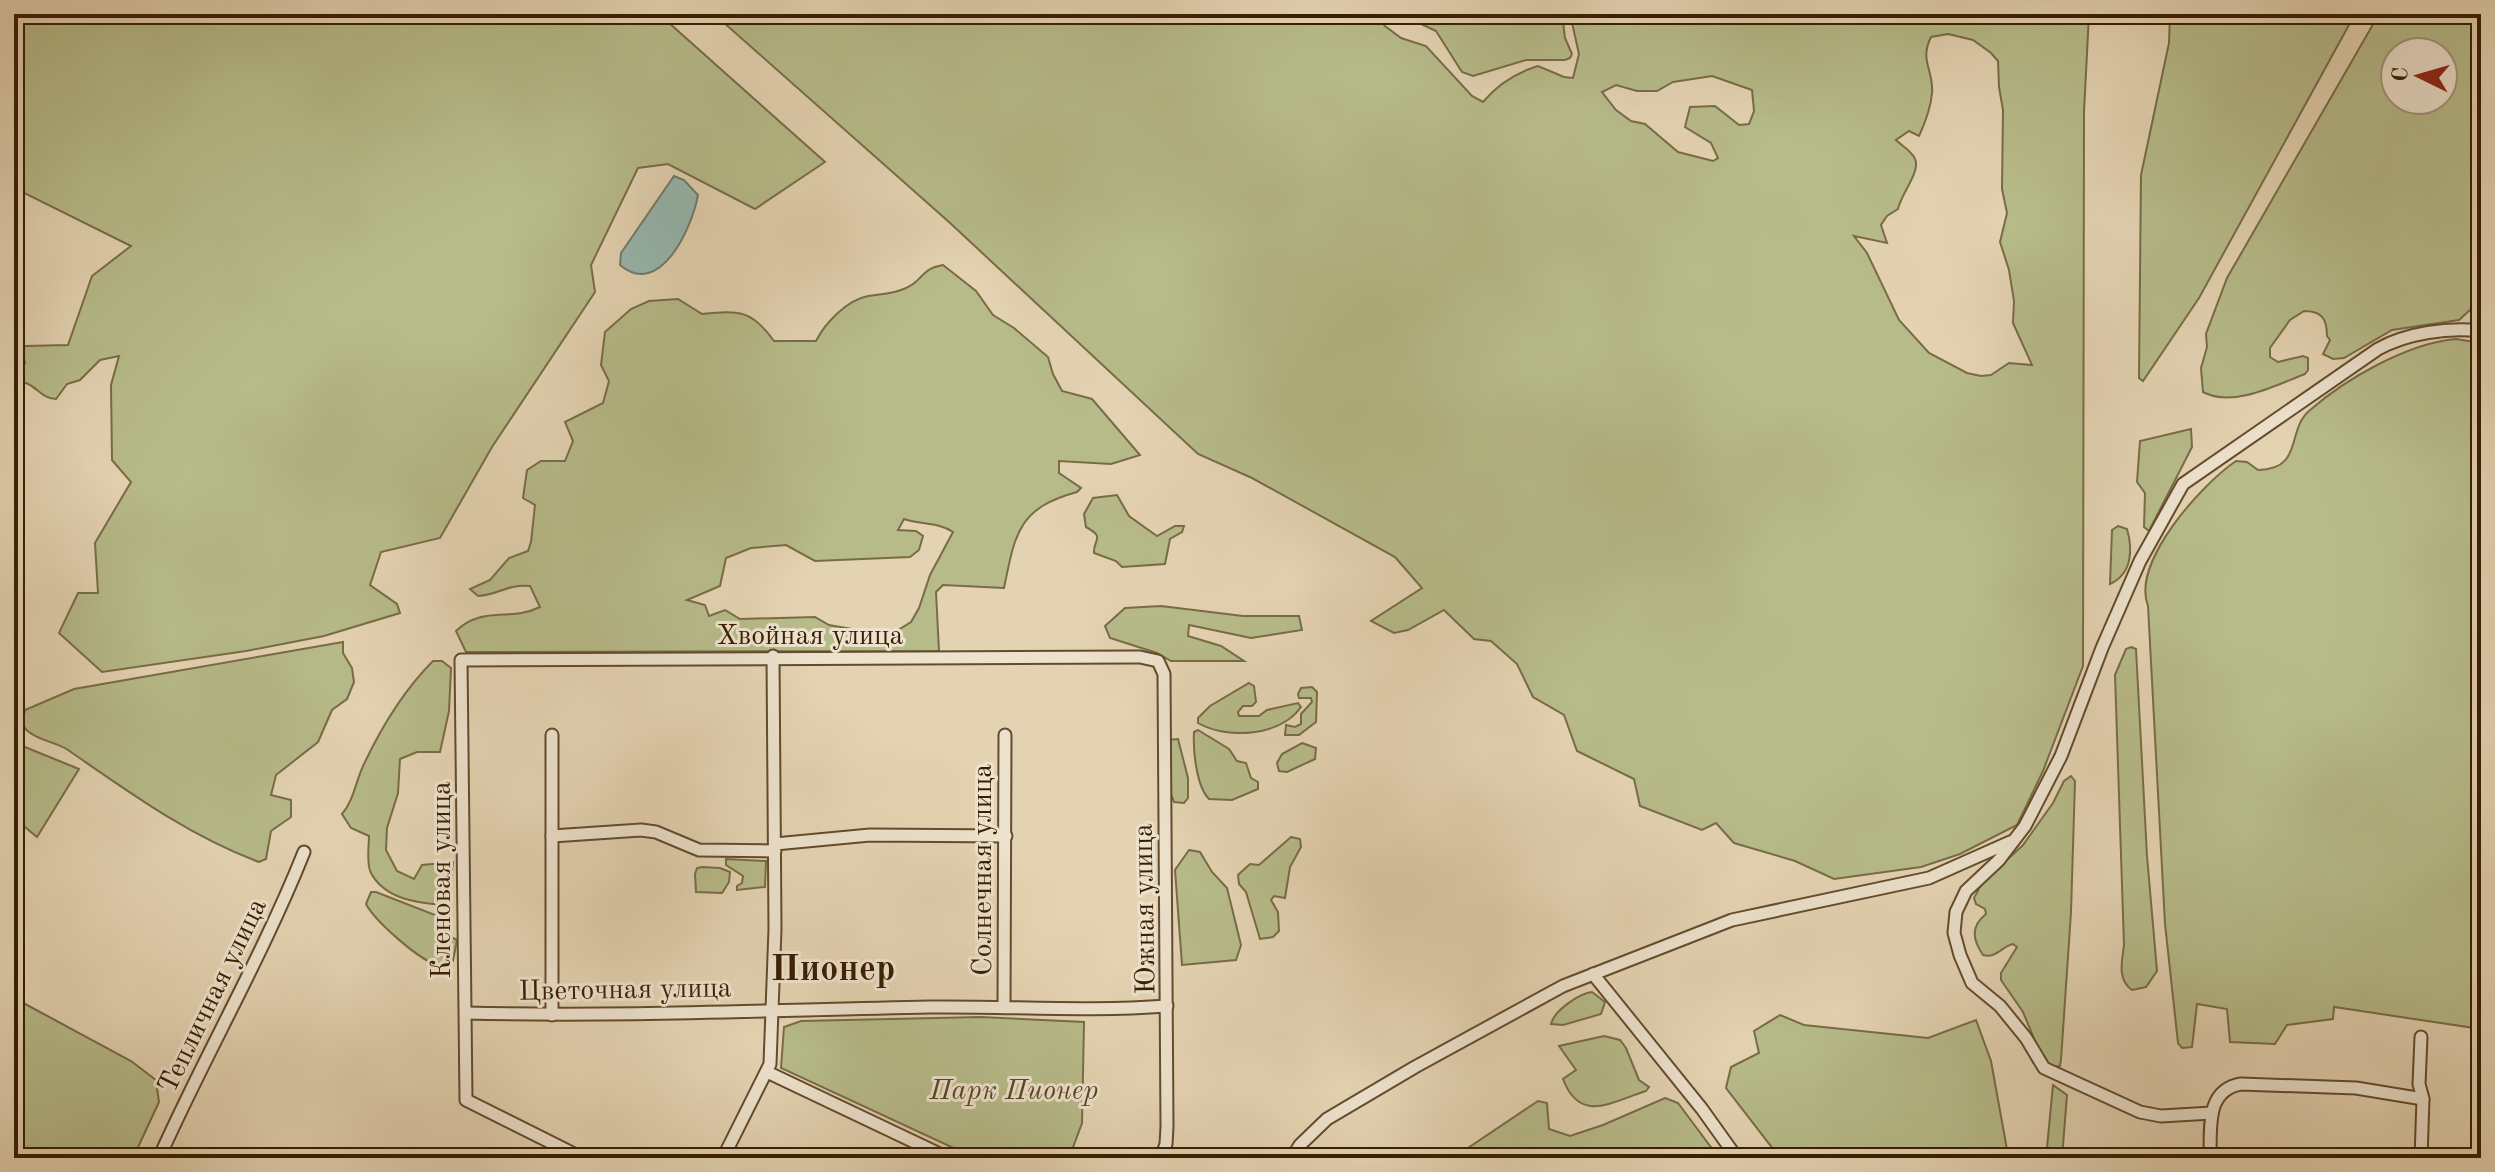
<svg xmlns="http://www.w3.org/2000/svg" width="2495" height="1172" font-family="'Old Standard TT',serif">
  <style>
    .green { fill: #b7bb8a; stroke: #786c46; stroke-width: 2; fill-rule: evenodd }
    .water { fill: #95b7af; stroke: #707a69; stroke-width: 2 }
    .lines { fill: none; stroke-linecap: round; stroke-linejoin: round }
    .minor-casing { stroke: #634b2d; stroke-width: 15 }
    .minor { stroke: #ede2cd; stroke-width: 11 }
    .labels { text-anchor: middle; stroke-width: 6; stroke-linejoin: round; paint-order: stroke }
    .street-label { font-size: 28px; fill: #381e01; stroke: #ede2cd }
    .park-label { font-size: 28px; font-style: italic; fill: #584523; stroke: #ede2cd }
    .district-label { font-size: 36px; font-weight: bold; fill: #381e01; stroke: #ede2cd }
  </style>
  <rect width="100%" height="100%" fill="#e4d3b2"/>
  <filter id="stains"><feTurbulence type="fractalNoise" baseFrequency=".0025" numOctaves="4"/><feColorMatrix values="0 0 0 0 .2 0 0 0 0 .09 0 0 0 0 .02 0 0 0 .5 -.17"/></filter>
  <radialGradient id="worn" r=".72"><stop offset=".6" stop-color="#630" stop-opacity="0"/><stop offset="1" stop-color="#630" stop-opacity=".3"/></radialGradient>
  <g class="green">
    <path d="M14,14H659L825,162L755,209L668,164L638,168L591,265L595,292L492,447L440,538L381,552L370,585L397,604L400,613L324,636L246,651L102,672L59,633L78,593H98L95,543L131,482L112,460L111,385L119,356L100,360L80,380L67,384L56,399C39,399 35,380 14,381V368L25,363L22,352L25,346L68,345L92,276L131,246L14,188Z"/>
    <path d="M714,14H1375L1385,26L1401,38L1426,46L1472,96L1483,102C1498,84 1515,73 1538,66L1564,77L1573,78L1579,54L1570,14H2089L2084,112L2083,666L2043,771L2017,825L1960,854L1921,867L1834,879L1795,861L1734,843L1716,823L1702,830L1640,806L1634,779L1577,751L1564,715L1533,697L1517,664L1491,641L1474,639L1444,610L1408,630L1394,633L1371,621L1422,588L1395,557L1252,478L1198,454L949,222ZM1948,34L1973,40L1991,53L1998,61L1999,87L2003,110L2002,189L2007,213L2000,242L2009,270L2014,301L2013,323L2032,365L2009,363L1991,375L1981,376L1967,373L1929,353L1899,320L1867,253L1854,236L1887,243L1881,225L1887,216L1898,209C1901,194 1921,171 1915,159C1912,151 1901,145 1896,140L1909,131L1919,136C1925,123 1931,107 1932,93C1934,70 1919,61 1931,37ZM1712,76L1752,90L1754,111L1749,124L1739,125L1715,106L1690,107L1685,127L1711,143L1718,158L1713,161L1678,152L1645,124L1631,121L1616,110L1602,92L1616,85L1637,91H1657L1673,82Z"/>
    <path d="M1400,14H1562L1565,38L1572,54L1570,58L1565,60H1526L1473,76L1462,72L1436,31Z"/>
    <path d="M2170,14H2355L2199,298L2143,381L2139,378L2141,175L2169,43Z"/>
    <path d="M2379,14H2481V294L2471,309L2459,320L2392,330L2344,358L2333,359L2323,354L2330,340L2327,336C2327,319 2322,311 2304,311L2290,320L2270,348V357L2278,362L2303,356L2308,358V370L2305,374C2276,385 2233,408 2203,392L2201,368L2207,347L2206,334L2227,278ZM2395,52H2443V100H2395Z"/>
    <path d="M943,265L976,291L993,315L1014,328L1048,357L1053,374L1062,391L1092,399L1140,455L1111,464L1059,461V473L1081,488L1077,492C1018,508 1015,534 1004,588L943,585L936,592L939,651L466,652L456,631C483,605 510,622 540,607L530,586C507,584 501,594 478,596L470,589L490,580L509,558L528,551L531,542L535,505L523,498L527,470L541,461H565L573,441L565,422L603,403L609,381L601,365L605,332L631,309L649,301L678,299L702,314C739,310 752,310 774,341H816C825,323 847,300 868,296C881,294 894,294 906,288C923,281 920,269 943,265ZM904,519C921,525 939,522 953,532L930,575L919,608L911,622L898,630L852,629L829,625L815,617L740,619L725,610L709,616L705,605L687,600L720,586L726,558L751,548L786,545L815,561L910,557L919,550L923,536L916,531L898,530Z"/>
    <path d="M2456,339L2481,343V1029L2334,1007L2333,1019L2287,1025L2275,1044L2230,1042L2227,1009L2197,1004L2192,1047L2182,1048L2178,1043L2165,924L2148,606C2131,562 2202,484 2236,461L2247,462L2258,470C2304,469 2286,431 2309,411C2345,379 2408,343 2456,339Z"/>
    <path d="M2191,429L2192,447L2149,531L2144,527L2145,493L2137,482L2140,441Z"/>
    <path d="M1117,495L1129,516L1157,536L1175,526H1184L1182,532L1170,539L1165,564L1122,567L1116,561L1094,553C1093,539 1106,538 1086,527L1084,514L1093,498Z"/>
    <path d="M2118,526L2127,529C2133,550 2132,574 2110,584L2112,530Z"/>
    <path d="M1161,606L1243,616H1299L1302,630L1251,638L1189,625L1188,636L1221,646L1244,661H1171L1157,653L1110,638L1105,626L1125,608Z"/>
    <path d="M343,642V653L352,668L354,682L347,699L332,710L318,742L276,775L271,795L291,800V817L271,831L266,859L259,862C189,836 129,792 68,750C56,742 40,741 29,732C21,727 23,718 25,710L74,689Z"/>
    <path d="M2131,647L2136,649L2147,856L2157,971L2146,987L2132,990C2117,980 2122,961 2124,945L2115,675L2126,649Z"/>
    <path d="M433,661H442L451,668L449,711L440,752H417L400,759L398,793L387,828L386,850L397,871L414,879L422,865L453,862L451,882L443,905C417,903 385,899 371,873C366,864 369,846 369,836L351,828L342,814C354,800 356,780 364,764C382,726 404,690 433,661Z"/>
    <path d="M1249,683L1254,686L1256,702L1252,706H1243L1238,712L1239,716H1259L1267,710L1298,703L1301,707C1281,736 1228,740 1198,723V718L1210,706Z"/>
    <path d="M1312,687L1317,692L1316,722L1299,735H1285L1286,725L1295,727L1301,724V714L1312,702L1311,698H1299L1298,694L1301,688Z"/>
    <path d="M1198,730L1229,749L1237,761L1246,763L1251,778L1258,782V789L1232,800L1209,799C1196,786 1193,749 1194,732Z"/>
    <path d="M1178,739L1188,778V798L1184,803L1174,802L1170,791L1167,740Z"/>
    <path d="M1302,743L1316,748L1315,759L1287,772L1279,771L1277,763L1282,754Z"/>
    <path d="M20,745L79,769L37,837L14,818V746Z"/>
    <path d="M2071,776L2075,781L2071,912L2061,1060L2060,1066L2050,1068L2043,1060L2023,1012L2001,980V973L2017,947L2013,944C2002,946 1996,959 1983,955C1972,939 1971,926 1986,914L1985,909L1976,904L1974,898L1982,883L2023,845L2053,803L2064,781Z"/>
    <path d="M1291,837L1300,839L1301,847L1290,867L1285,898L1274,896L1271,900L1278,912L1279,931L1273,937L1260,939L1246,892L1239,884L1238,875L1250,864L1259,865Z"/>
    <path d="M1189,850L1200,852L1212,872L1227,888L1241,945L1236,960L1182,965L1175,870Z"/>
    <path d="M726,859L766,861L765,887L737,890V886L742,883L743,876L726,865Z"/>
    <path d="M702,867L720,868L730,872L729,882L722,893L696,892L695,874L697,868Z"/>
    <path d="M371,892H376L435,915L442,932L457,940L453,961C447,965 441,966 434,964C415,956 375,921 366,904Z"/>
    <path d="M1592,992L1605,1002L1601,1014L1563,1025L1551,1024C1554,1011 1578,994 1592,992Z"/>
    <path d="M14,998L131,1061L156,1080L159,1102L133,1158H14Z"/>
    <path d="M1780,1015L1804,1025L1928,1038L1976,1020L1991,1061L2008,1155L2011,1158H1780L1726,1088L1731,1067L1759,1053L1754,1031Z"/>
    <path d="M981,1017L1084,1022L1082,1123L1069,1158H975L781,1068L784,1027L801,1021Z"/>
    <path d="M1604,1036L1620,1040L1626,1048L1639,1080L1649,1087L1646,1091C1611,1102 1580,1124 1563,1079L1576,1070L1559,1046Z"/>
    <path d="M2053,1085L2067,1095L2062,1158H2046Z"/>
    <path d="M1665,1098L1678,1103L1719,1158H1453L1538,1101L1547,1103L1549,1129L1570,1136L1603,1125Z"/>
  </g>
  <path class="water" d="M674,176L684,180L698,195C692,228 660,299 620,265L621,253Z"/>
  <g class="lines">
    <g class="minor-casing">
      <g id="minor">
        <path d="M552,836L641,830L656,832L699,850L775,851"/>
        <path d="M775,844L870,835L1006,836"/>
        <path d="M1593,974L1702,1109L1737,1158"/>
        <path d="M1004,1006L1005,735"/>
        <path d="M466,1013C621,1017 775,1010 930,1007C1009,1006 1089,1012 1167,1006"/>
        <path d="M552,1015V735"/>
        <path d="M2421,1037L2419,1084L2423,1099L2421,1158"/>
        <path d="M767,1072L948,1158"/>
        <path d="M2212,1113L2161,1116L2140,1112L2044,1068L2026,1038L2000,1006L1972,983L1960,955L1954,933L1956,912L1966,891L1999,860L2025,826L2061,756L2102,648L2140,561L2183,484L2378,349C2407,333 2448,327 2481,331"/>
        <path d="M159,1158C205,1055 262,957 304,852"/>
        <path d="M582,1158L466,1100L461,660C688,657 914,658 1140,657L1158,661L1164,674L1167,1127L1166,1144L1161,1158"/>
        <path d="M723,1158L770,1064L775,929L773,656"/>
        <path d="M1292,1158L1300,1145L1327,1119L1415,1067L1563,986L1732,920L1929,878L2010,842"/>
        <path d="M2210,1158C2211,1129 2205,1090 2241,1084L2356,1088L2423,1099"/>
      </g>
    </g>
    <use href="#minor" class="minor"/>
  </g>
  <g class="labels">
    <g class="street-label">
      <text x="810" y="644">Хвойная улица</text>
      <text transform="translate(981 870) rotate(-90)" y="10">Солнечная улица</text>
      <text transform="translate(440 880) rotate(-90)" y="10">Кленовая улица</text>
      <text transform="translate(1143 909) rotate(-91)" y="10">Южная улица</text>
      <text transform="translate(625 988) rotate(-1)" y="10">Цветочная улица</text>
      <text transform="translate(211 995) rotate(-64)" y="10">Тепличная улица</text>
    </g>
    <g class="park-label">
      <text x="1014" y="1099">Парк Пионер</text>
    </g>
    <g class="district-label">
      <text x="833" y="980">Пионер</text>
    </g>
  </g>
  <rect width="2495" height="1172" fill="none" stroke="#e4d3b2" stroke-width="48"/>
  <rect x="16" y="16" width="2463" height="1140" fill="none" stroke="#381e01" stroke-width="4"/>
  <rect x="24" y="24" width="2447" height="1124" fill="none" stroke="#381e01" stroke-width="2"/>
  <g transform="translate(2419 76) rotate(275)"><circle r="38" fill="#ede2cd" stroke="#a5947b" stroke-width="2"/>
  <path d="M0-6L14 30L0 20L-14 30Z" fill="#8f2418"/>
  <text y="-12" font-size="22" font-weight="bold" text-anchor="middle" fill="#381e01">С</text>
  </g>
  <rect width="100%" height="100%" filter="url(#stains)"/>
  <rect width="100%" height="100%" fill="url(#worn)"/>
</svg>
